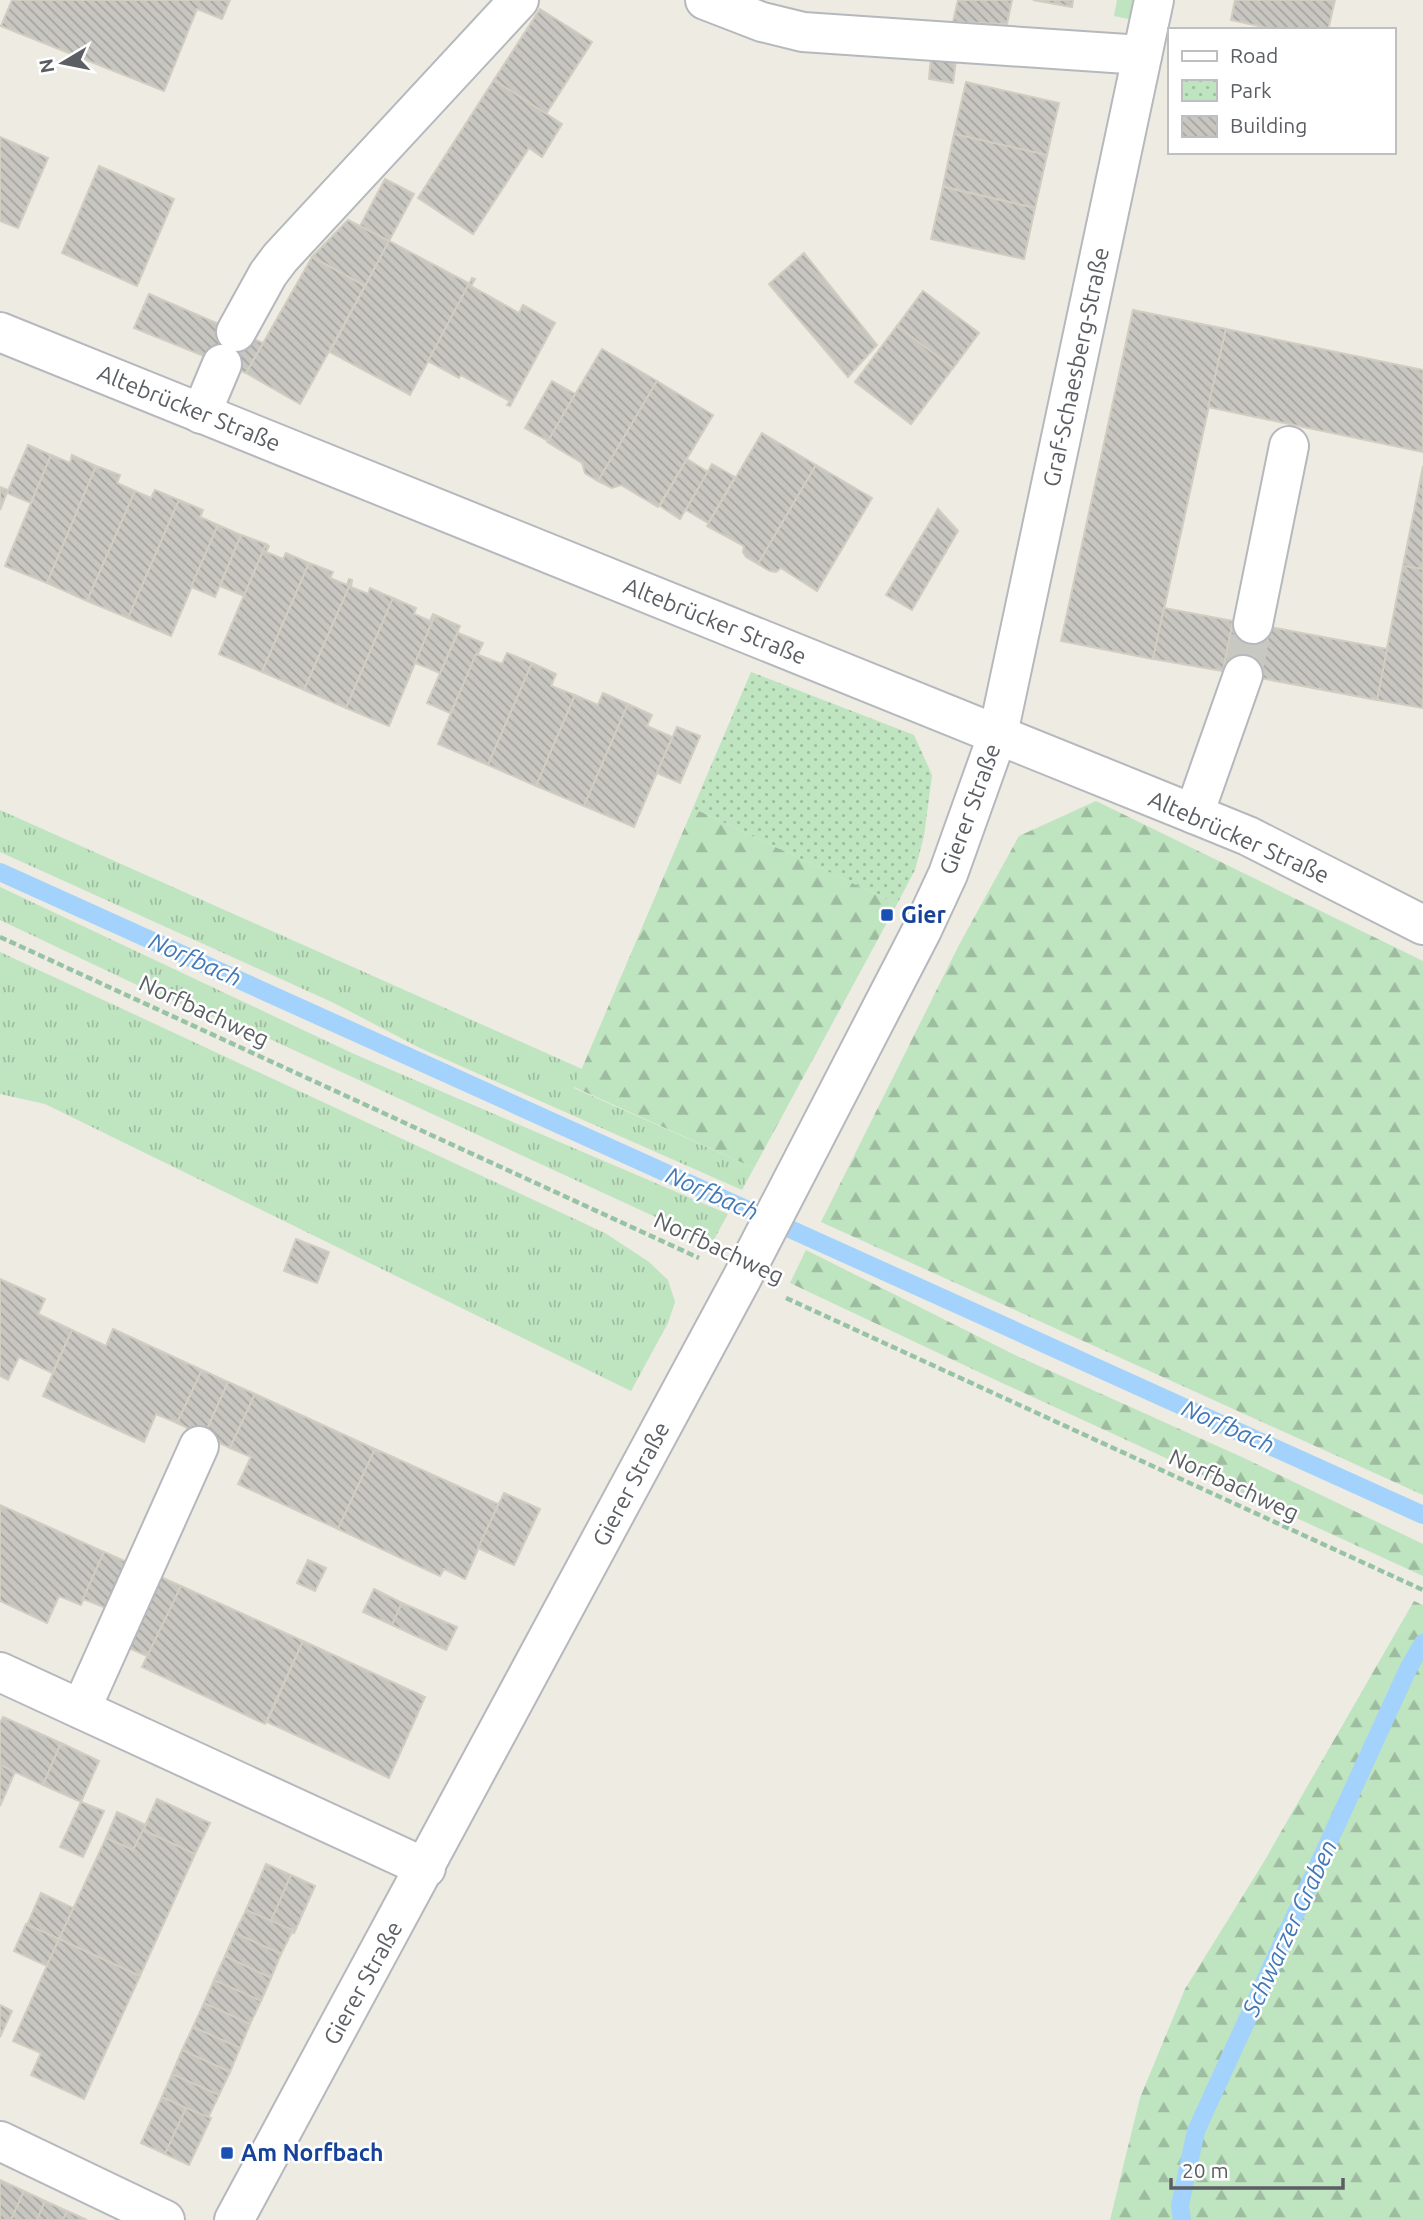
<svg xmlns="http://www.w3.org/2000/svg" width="1423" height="2220" font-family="Ubuntu,sans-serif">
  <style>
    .grass { fill: url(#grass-tufts) }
    .forest { fill: url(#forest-firs) }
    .park { fill: url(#park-dots) }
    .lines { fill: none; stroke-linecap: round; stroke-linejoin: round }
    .stream { stroke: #a3d3fc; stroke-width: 18 }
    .building { fill: url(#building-back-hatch); stroke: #d1cdc1; stroke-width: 2 }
    .minor-tunnel { stroke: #c8c8c2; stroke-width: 38; stroke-dasharray: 38 19; stroke-linecap: butt }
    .minor-casing { stroke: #b5b8bc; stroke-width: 42 }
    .path { stroke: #97c3a5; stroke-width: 4.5; stroke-dasharray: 7 3.5; stroke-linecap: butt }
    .minor { stroke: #fff; stroke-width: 38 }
    .transit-dot { fill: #1a4fb4; stroke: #fff; stroke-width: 2.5 }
    .labels { text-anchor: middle; stroke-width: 5; stroke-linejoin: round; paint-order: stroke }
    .street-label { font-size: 23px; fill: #5b5e63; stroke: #fff }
    .transit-label { font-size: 23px; font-weight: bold; fill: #164399; stroke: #fff; text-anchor: start }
    .water-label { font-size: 24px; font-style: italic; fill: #4379b6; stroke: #fff }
  </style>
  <defs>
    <pattern id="grass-tufts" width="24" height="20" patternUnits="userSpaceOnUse" patternTransform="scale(1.75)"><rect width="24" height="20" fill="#bfe4c0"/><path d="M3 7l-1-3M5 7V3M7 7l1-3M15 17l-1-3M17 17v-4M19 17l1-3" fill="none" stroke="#9ebca0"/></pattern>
    <pattern id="forest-firs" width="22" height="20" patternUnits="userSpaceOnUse" patternTransform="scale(1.75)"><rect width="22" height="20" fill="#bfe4c0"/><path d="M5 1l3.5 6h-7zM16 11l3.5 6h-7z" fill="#9ebca0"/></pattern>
    <pattern id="park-dots" width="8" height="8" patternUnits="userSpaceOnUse" patternTransform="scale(1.75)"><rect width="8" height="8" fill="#bfe4c0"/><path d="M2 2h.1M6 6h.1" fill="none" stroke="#9ebca0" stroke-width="1.8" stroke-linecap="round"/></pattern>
    <pattern id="building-back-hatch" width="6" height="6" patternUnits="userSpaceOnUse" patternTransform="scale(1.75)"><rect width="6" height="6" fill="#c8c6c0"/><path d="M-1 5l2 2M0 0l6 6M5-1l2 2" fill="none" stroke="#a5a4a0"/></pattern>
  </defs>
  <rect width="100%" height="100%" fill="#edebe2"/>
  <g class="grass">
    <path d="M1117,0H1142L1134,20L1114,16Z"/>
    <path d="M0,810L582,1069L574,1088L754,1168L742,1190L420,1048L334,1003L0,852Z"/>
    <path d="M0,887L354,1054L728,1214L712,1243L272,1040L156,994L0,920Z"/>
    <path d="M0,952L605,1233L649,1262L668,1280L675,1302L668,1323L631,1391L45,1104L0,1094Z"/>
  </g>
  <g class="forest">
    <path d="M1096,801L1423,961V1495L821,1222L959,945L1019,836Z"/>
    <path d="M693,808L897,904L754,1168L574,1087Z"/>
    <path d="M806,1250L1017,1356L1244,1458L1423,1544V1576L1000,1382L790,1283Z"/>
    <path d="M1414,1601L1423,1605V2220H1110L1140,2098L1185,1989L1262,1865Z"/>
  </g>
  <path class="park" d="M751,672L914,735L932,775L924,836L915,870L897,904L693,808Z"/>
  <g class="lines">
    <g class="stream">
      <path d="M0,872L1423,1515"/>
      <path d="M1182,2220L1180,2205L1196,2131L1409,1667L1423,1643"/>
    </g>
  </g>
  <g class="building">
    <path d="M12,0H230L222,19L197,9L164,91L1,26Z"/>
    <path d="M958,0H1012L1007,24L953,22Z"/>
    <path d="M1033,0H1073L1072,7Z"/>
    <path d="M1235,0H1335L1328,30H1277L1231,20Z"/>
    <path d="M540,9L592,42L546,114L494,80Z"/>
    <path d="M931,57L956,60L953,83L929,79Z"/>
    <path d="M494,80L562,124L542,157L529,148L473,234L418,198Z"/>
    <path d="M966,82L1059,103L1047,155L954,134Z"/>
    <path d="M954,134L1047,155L1035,208L943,186Z"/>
    <path d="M0,137L48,158L18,228L0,221Z"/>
    <path d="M99,166L174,199L137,286L62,253Z"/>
    <path d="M385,179L414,194L389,241L360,226Z"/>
    <path d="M943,187L1035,208L1024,259L931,239Z"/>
    <path d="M348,220L389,241L365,286L312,257Z"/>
    <path d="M389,241L470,284L410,395L330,352Z"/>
    <path d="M804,253L877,345L848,377L769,284Z"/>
    <path d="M312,257L365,286L300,404L246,373Z"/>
    <path d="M472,278L475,279L471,286L519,313L523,305L555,323L510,406L507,405L510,401L461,375L459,378L428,361Z"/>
    <path d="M923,291L979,333L953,368L897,326Z"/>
    <path d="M149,294L263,343L246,373L134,328Z"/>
    <path d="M1133,310L1226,329L1153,659L1061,641Z"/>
    <path d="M897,326L953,368L911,424L855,382Z"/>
    <path d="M1226,329L1423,370V452L1208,407Z"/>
    <path d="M602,349L657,381L598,481L585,473L582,463L547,442Z"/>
    <path d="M552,381L575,394L548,441L525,428Z"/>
    <path d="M657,381L713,415L658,507L621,485L612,488L598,481Z"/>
    <path d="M762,433L816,465L758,564L746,557L743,552L744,546L707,526Z"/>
    <path d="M28,445L51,455L31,503L7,493Z"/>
    <path d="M51,455L70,463L72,455L96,466L47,583L5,566Z"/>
    <path d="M687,459L708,472L680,519L660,506Z"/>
    <path d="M712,464L735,477L708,523L686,510Z"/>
    <path d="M816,465L872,498L817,591L781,568L776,572L770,571L758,564Z"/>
    <path d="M96,466L120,475L117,483L135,491L87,601L47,583Z"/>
    <path d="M1423,466V569L1403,566Z"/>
    <path d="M0,487L8,490L0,510Z"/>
    <path d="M155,490L179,500L128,618L87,601L135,491L151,498Z"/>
    <path d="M179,500L203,510L200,517L218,525L171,636L128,618Z"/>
    <path d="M938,509L958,531L912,610L886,595Z"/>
    <path d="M218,525L241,535L215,597L191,587Z"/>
    <path d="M241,535L266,544L244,596L220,586Z"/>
    <path d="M266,544L269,546L266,552L283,559L286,553L309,563L262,672L219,654Z"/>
    <path d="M309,563L333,572L330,578L347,585L349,579L352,580L304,690L262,672Z"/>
    <path d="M1403,566L1423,569V708L1377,700Z"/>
    <path d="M352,580L351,587L368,594L370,588L393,598L346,708L304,690Z"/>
    <path d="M393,598L416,608L414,614L430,621L433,614L435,615L389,726L346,708Z"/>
    <path d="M1164,608L1233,621L1223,671L1153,659Z"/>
    <path d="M435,615L460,626L440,673L415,663Z"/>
    <path d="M1233,621L1270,627L1260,678L1223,671Z"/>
    <path d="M1270,627L1387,649L1377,700L1260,678Z"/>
    <path d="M458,633L483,643L450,713L427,703Z"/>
    <path d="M507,653L532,663L488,765L438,744L476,654L502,664Z"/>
    <path d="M532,663L556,674L551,686L575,695L536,786L488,765Z"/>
    <path d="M603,693L628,704L584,806L536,786L575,695L598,705Z"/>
    <path d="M628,704L652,715L647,726L672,737L634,827L584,806Z"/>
    <path d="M677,727L700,736L680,783L657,773Z"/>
    <path d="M296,1239L329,1252L317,1283L284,1271Z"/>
    <path d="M0,1279L45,1299L38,1314L72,1330L52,1373L19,1357L8,1380L0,1376Z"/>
    <path d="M113,1329L202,1370L177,1423L156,1414L144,1442L43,1396L72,1330L106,1346Z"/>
    <path d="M202,1370L228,1382L204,1436L177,1423Z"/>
    <path d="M228,1382L255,1394L230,1448L204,1436Z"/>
    <path d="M255,1394L375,1449L338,1529L238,1484L251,1457L230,1448Z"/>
    <path d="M375,1449L498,1504L465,1579L444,1569L440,1576L338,1529Z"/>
    <path d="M504,1493L540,1509L514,1565L478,1548Z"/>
    <path d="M0,1505L104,1552L81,1605L59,1596L47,1623L0,1601Z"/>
    <path d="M104,1552L127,1562L106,1608L83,1599Z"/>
    <path d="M308,1560L326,1568L315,1591L297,1583Z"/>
    <path d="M154,1574L181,1586L149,1657L122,1645Z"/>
    <path d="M181,1586L303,1641L265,1724L142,1667Z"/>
    <path d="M374,1589L402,1603L392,1625L363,1612Z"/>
    <path d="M402,1603L457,1627L446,1650L392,1625Z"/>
    <path d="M303,1641L425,1697L389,1778L267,1722Z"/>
    <path d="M3,1717L61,1743L43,1785L0,1765V1723Z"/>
    <path d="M61,1743L99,1761L81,1802L43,1785Z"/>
    <path d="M0,1765L15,1772L0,1806Z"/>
    <path d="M157,1799L210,1823L195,1854L143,1830Z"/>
    <path d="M81,1802L104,1811L83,1857L60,1847Z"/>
    <path d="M117,1812L146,1825L133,1850L106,1838Z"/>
    <path d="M143,1830L195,1854L140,1976L59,1939L106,1838L133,1850Z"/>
    <path d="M266,1864L291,1875L271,1921L246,1910Z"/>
    <path d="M291,1875L315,1886L294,1933L271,1921Z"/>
    <path d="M41,1893L73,1908L59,1939L27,1925Z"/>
    <path d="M246,1910L293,1930L281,1954L235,1933Z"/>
    <path d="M26,1924L59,1939L47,1966L14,1951Z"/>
    <path d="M235,1933L281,1954L271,1978L225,1956Z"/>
    <path d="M59,1939L140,1976L84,2099L31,2075L41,2053L13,2041Z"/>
    <path d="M225,1956L271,1978L261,2001L214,1980Z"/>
    <path d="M214,1980L261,2001L250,2024L204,2003Z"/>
    <path d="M204,2003L250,2024L240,2048L193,2027Z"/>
    <path d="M0,2005L12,2011L0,2037Z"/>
    <path d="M193,2027L240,2048L230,2072L182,2050Z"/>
    <path d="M182,2050L230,2072L219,2095L172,2074Z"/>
    <path d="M172,2074L219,2095L208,2118L162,2097Z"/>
    <path d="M162,2097L186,2108L165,2154L141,2143Z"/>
    <path d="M186,2108L211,2118L189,2165L165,2154Z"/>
    <path d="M0,2180L24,2191L11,2220H0Z"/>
    <path d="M24,2191L45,2201L37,2220H11Z"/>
    <path d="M45,2201L67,2211L63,2220H37Z"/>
    <path d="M67,2211L87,2220H63Z"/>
  </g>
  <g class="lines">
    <path class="minor-tunnel" d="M1243,675L1253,624"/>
    <g class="minor-casing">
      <g id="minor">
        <path d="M705,0L762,22L803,32L1142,55"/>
        <path d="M0,332L1194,814L1248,836L1423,925"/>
        <path d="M236,332L268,274L280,258L519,0"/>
        <path d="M201,414L222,364"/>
        <path d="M1253,624L1289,446"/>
        <path d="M1194,814L1243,675"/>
        <path d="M0,1672L426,1868"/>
        <path d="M81,1709L199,1446"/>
        <path d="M0,2141L165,2220"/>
        <path d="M234,2220L742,1278L922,930L948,874L998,734L1154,0"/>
      </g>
    </g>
    <g class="path">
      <path d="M0,937L699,1258"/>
      <path d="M786,1298L1423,1590"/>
    </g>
    <use href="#minor" class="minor"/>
  </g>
  <g class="transit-dot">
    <rect x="880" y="908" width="14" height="14" rx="3.5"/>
    <rect x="220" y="2146" width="14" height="14" rx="3.5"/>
  </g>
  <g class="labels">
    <g class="street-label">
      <text transform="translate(1076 367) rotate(-78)" y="8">Graf-Schaesberg-Straße</text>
      <text transform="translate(189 408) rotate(22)" y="8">Altebrücker Straße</text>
      <text transform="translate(715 621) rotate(22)" y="8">Altebrücker Straße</text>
      <text transform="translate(970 809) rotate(-70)" y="8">Gierer Straße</text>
      <text transform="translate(1239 837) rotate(24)" y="8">Altebrücker Straße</text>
      <text transform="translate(204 1011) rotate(25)" y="8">Norfbachweg</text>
      <text transform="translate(719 1248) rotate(25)" y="8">Norfbachweg</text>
      <text transform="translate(631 1484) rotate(-62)" y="8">Gierer Straße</text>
      <text transform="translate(1234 1485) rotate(25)" y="8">Norfbachweg</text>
      <text transform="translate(363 1983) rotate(-61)" y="8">Gierer Straße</text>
    </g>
    <g class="transit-label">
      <text x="901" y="923">Gier</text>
      <text x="241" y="2161">Am Norfbach</text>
    </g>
    <g class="water-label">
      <text transform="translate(195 960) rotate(24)" y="8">Norfbach</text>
      <text transform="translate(712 1194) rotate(24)" y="8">Norfbach</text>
      <text transform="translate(1228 1427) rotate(24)" y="8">Norfbach</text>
      <text transform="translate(1290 1928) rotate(-65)" y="8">Schwarzer Graben</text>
    </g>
  </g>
  <rect x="1168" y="28" width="228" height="126" fill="#ffffff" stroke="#bdbfc1" stroke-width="2"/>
  <rect x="1182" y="51" width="35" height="10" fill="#ffffff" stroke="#bdbfc1" stroke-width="2"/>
  <text x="1230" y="63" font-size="21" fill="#5b5e63">Road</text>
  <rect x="1182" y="80" width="35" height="21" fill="url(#park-dots)" stroke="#bdbfc1" stroke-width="2"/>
  <text x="1230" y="98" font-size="21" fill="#5b5e63">Park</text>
  <rect x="1182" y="116" width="35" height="21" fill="url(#building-back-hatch)" stroke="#bdbfc1" stroke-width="2"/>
  <text x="1230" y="133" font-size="21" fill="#5b5e63">Building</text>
  <g transform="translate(63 63) rotate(260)" stroke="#ffffff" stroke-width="5" paint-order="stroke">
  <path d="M0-5L12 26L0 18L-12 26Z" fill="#5b5e63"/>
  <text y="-10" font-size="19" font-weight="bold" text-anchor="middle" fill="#5b5e63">N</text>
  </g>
  <path d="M1171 2178v10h172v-10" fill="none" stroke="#5b5e63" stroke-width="3.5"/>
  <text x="1182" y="2178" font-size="21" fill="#5b5e63" stroke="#ffffff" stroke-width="5" paint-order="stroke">20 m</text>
</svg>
